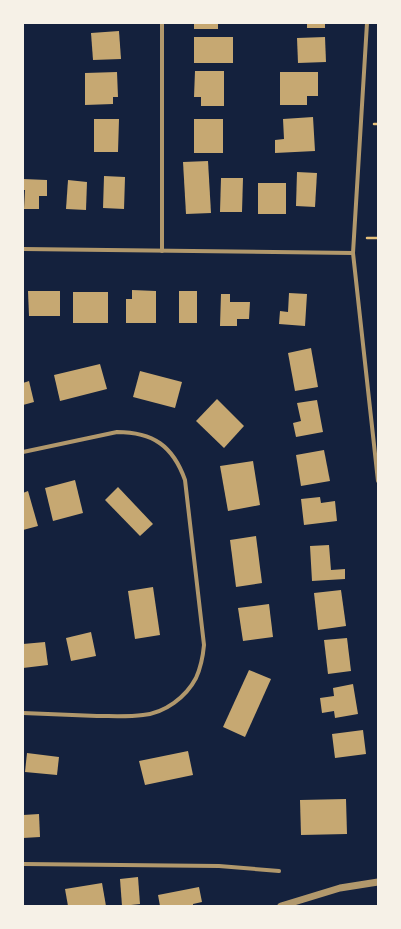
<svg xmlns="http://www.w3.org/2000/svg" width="401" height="929" font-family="'DM Sans',sans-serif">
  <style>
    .building { fill: #c6a872 }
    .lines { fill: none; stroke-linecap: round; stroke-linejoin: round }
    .path { stroke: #e5c07b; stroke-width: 2.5 }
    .minor { stroke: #b1986c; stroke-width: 4 }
    .tertiary { stroke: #b1986c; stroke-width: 7 }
  </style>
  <rect width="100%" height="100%" fill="#14213d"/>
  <g class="building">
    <rect x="194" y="23" width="24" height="6"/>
    <rect x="307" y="23" width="18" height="5"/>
    <path d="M119,31L121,59L93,60L91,33Z"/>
    <rect x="194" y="37" width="39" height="26"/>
    <path d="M325,37L326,62L298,63L297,38Z"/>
    <path d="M195,71H224V106H201V97H194Z"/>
    <path d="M117,72L118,97H113V104L85,105V73Z"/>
    <path d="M280,72H318V96H307V105H280Z"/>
    <path d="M313,117L315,151L275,153V140L284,139L283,119Z"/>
    <path d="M94,119H119L118,152H94Z"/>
    <rect x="194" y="119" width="29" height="34"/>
    <path d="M208,161L211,213L186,214L183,162Z"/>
    <path d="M297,172L317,173L315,207L296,206Z"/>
    <path d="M104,176L125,177L124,209L103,208Z"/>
    <path d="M221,178H243L242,212H220Z"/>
    <path d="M23,179L47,180V196H39V209H24L25,190H23Z"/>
    <path d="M68,180L87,182L86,210L66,209Z"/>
    <rect x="258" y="183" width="28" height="31"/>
    <path d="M132,290L156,291V323H126V299H132Z"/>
    <path d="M28,291H60V316H29Z"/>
    <rect x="179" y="291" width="18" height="32"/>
    <rect x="73" y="292" width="35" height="31"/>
    <path d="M289,293L307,294L305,326L279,324L280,311L288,312Z"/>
    <path d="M221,294H230V302H250L249,319H237V326H220Z"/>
    <path d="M311,348L318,387L295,391L288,353Z"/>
    <path d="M100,364L107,389L60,401L54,375Z"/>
    <path d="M140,371L182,382L175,408L133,397Z"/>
    <path d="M29,381L34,402L23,405V383Z"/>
    <path d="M217,399L244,426L224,448L196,421Z"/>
    <path d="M317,400L323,432L296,437L293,423L301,421L297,403Z"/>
    <path d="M324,450L330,481L301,486L296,455Z"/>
    <path d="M253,461L260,505L228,511L220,466Z"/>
    <path d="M75,480L83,513L53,521L45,488Z"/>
    <path d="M118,487L153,524L140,536L105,500Z"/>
    <path d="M28,491L38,526L23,530V493Z"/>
    <path d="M320,497L321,503L335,501L337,521L304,525L301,499Z"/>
    <path d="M256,536L262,583L236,587L230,540Z"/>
    <path d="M329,545L331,570L345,569V579L312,581L310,546Z"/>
    <path d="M153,587L160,635L135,639L128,591Z"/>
    <path d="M341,590L346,626L318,630L314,593Z"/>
    <path d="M269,604L273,637L243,641L238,608Z"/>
    <path d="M91,632L96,656L71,661L66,638Z"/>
    <path d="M347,638L351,671L328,674L324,640Z"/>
    <path d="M45,642L48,665L23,668V644Z"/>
    <path d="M249,670L271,679L245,737L223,727Z"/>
    <path d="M353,684L358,714L335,718L334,711L322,713L320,698L334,696L333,688Z"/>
    <path d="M363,730L366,754L335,758L332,734Z"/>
    <path d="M188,751L193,775L145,785L139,761Z"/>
    <path d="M27,753L59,757L57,775L25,772Z"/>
    <path d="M346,799L347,834L301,835L300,800Z"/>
    <path d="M39,814L40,837L23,838V815Z"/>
    <path d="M138,877L140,904L122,906L120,879Z"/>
    <path d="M102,883L106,906H68L65,889Z"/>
    <path d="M199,887L202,902L193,904V906H160L158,895Z"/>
  </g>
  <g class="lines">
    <g class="path">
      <path d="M374,124H378"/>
      <path d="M367,238H378"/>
    </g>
    <g class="minor">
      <path d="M367,23L353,253L378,481"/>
      <path d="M23,249L353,253"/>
      <path d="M162,251V23"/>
      <path d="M23,452L117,432C153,432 173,446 185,480L204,645C203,656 201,667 196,678C186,697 165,713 143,715C128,717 112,716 97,716C72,715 48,714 23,713"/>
      <path d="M23,864L219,866L279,871"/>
    </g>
    <path class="tertiary" d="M281,906L340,888L378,882"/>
  </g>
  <rect width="401" height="929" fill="none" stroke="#f6f1e7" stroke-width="48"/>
</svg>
